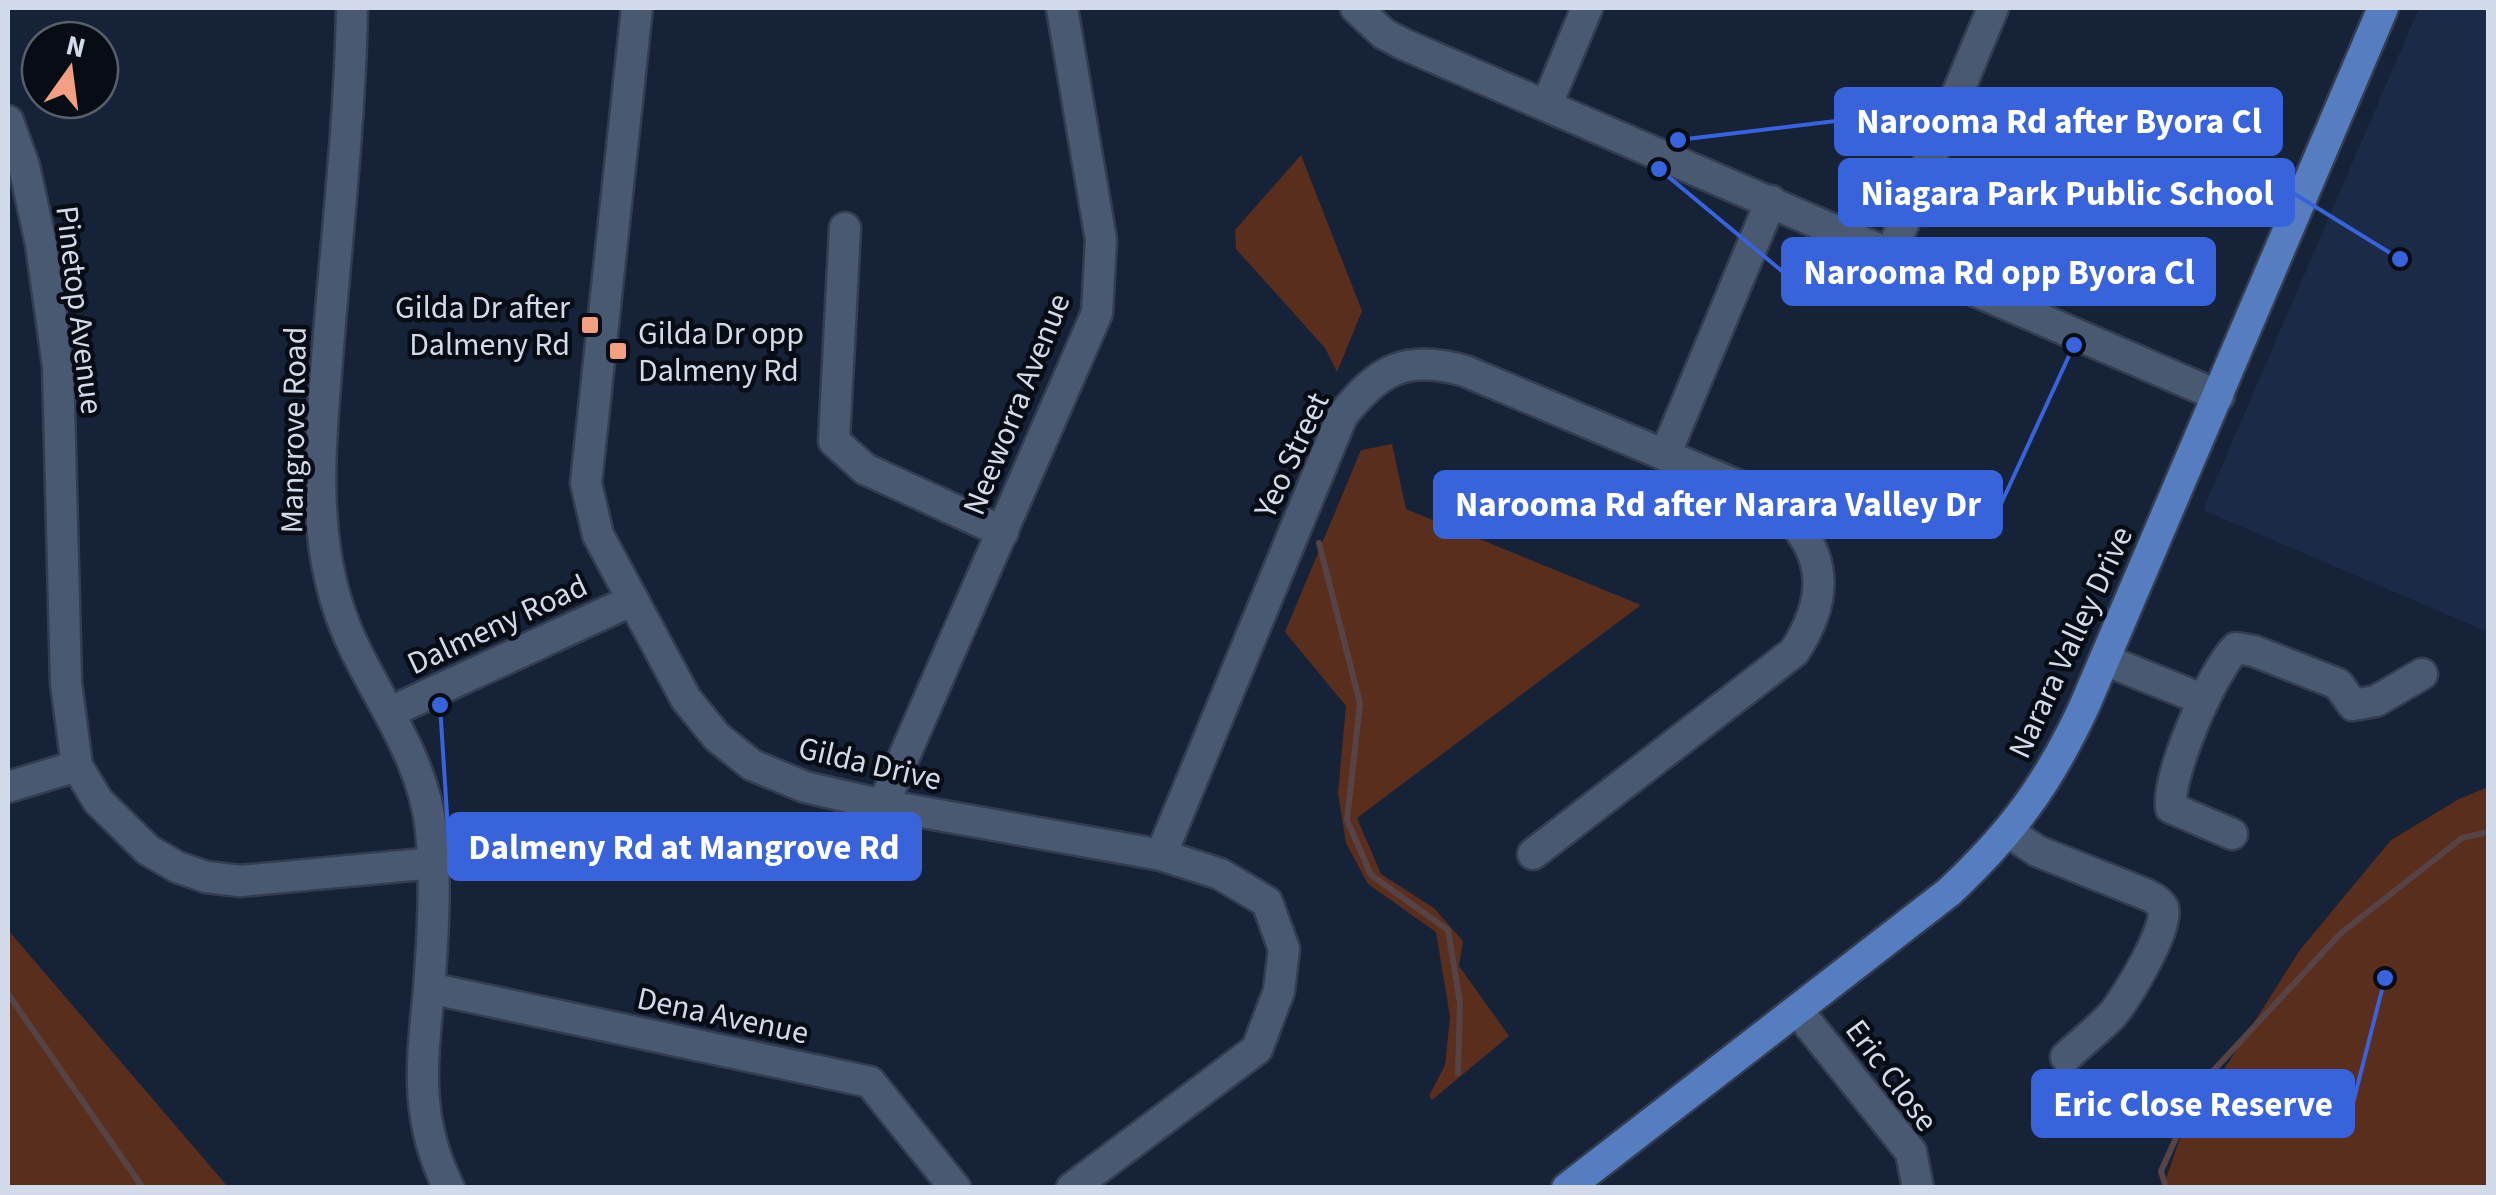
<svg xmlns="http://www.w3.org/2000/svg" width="2496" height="1195" font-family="'Source Sans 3',sans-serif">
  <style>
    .built { fill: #1b2b47 }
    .green { fill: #5a2e1d }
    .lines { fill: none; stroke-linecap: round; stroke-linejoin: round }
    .stream { stroke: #564346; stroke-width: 6 }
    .minor-casing { stroke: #343d50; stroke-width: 35 }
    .major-casing { stroke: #343d50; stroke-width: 35 }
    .minor { stroke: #4a5972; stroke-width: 30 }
    .major { stroke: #557dc0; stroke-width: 30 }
    .poi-dot { fill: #f2a081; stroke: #070c15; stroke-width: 4 }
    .labels { text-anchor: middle; stroke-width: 9; stroke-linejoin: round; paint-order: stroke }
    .poi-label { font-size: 32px; fill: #d2dbea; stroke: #070c15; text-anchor: end }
    .street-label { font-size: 32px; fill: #d2dbea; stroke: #070c15 }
    .leader { fill: none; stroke: #3863db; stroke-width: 4 }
    .callout-dot { fill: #3863db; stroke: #070c15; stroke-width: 4 }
    .callout { fill: #3863db; stroke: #3863db; stroke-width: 4 }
    .callout-label { font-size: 35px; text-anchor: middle; font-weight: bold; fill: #fff }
  </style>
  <rect width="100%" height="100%" fill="#152238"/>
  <path class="built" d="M2419,8H2488V632L2203,510Z"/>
  <g class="green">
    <path d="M1301,155L1362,311L1337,372L1325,348L1236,249L1235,230Z"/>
    <path d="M1392,444L1406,509L1641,605L1357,818L1381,874L1434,908L1463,941L1459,966L1509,1036L1432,1100L1429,1096L1445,1065L1450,1017L1436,932L1368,884L1346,843L1338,793L1346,706L1285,632L1361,450Z"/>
    <path d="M2488,787V1187H2163L2185,1124L2223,1071L2300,950L2391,840L2459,799Z"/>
    <path d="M8,930L228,1187H8Z"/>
  </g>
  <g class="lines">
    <g class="stream">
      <path d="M1319,543L1360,703L1347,820L1371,875L1448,930L1460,1003L1458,1073"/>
      <path d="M8,994L143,1188"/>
      <path d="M2166,1188L2161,1171L2200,1085L2341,933L2462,838L2488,832"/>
    </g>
    <g class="minor-casing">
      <g id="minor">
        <path d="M352,8C350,120 337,234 328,347C323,414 315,482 325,550C330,585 340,619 356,651C385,710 424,763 431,830C436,883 433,936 429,989C422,1063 414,1118 449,1188"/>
        <path d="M637,8L586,483L598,535L686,699L717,737L752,765L805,787L883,805L1161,855L1220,874L1267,902L1284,949L1279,991L1257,1049L1072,1188"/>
        <path d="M1356,8L1384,34L1403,44L2219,396"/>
        <path d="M1547,104L1587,8"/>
        <path d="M8,121L24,166L41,244L58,366L66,683L77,766L98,801L148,850L177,867L206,877L240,881L434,863"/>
        <path d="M845,228L834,441L865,469L1003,532"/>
        <path d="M1891,253L1993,8"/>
        <path d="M1665,455L1771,201"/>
        <path d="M2105,660L2204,700"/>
        <path d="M390,712L633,600"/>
        <path d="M8,787L77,766"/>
        <path d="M883,805L1097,313L1101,240L1062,8"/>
        <path d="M2009,832L2037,851L2145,894C2152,897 2160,901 2163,908C2170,927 2126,998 2113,1014C2099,1029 2081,1043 2066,1057"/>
        <path d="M2232,834L2171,808C2167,775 2212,671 2236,648L2254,651L2338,684L2353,705L2376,701L2422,674"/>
        <path d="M1161,855L1342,416C1379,369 1406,354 1465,371L1765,497C1824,540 1835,590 1794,652L1533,854"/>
        <path d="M429,988L870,1082L955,1188"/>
        <path d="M1798,1011L1911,1152L1918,1188"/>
      </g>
    </g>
    <g class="major-casing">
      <path id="major" d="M1567,1188L1949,892C2012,833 2048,784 2084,707L2383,8"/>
    </g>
    <use href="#minor" class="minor"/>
    <use href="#major" class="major"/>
  </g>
  <g class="poi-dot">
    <rect x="580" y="315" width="20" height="20" rx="5"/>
    <rect x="608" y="341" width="20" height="20" rx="5"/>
  </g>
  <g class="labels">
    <g class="poi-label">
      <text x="570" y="318">Gilda Dr after<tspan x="570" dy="37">Dalmeny Rd</tspan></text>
      <text x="638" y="344" text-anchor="start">Gilda Dr opp<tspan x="638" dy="37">Dalmeny Rd</tspan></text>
    </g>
    <g class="street-label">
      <text transform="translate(80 310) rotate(83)" y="11">Pinetop Avenue</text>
      <text transform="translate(1016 404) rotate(-68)" y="11">Neeworra Avenue</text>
      <text transform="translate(293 430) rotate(-89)" y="11">Mangrove Road</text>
      <text transform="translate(1291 455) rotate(-65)" y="11">Yeo Street</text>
      <text transform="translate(497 624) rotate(-25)" y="11">Dalmeny Road</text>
      <text transform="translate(2070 642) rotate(-65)" y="11">Narara Valley Drive</text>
      <text transform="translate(870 763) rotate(13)" y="11">Gilda Drive</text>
      <text transform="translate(723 1015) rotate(12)" y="11">Dena Avenue</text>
      <text transform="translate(1892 1075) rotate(53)" y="11">Eric Close</text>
    </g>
  </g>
  <path class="leader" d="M1678 140L1836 121M2400 259L2293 193M1659 169L1783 272M2074 345L2001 504M440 705L449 846M2385 978L2353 1103"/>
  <g class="callout-dot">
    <circle cx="1678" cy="140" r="10"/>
    <circle cx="2400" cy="259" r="10"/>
    <circle cx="1659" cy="169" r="10"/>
    <circle cx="2074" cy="345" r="10"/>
    <circle cx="440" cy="705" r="10"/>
    <circle cx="2385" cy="978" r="10"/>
  </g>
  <g class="callout">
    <rect x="1836" y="89" width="445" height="65" rx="10"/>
    <rect x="1840" y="160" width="453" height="65" rx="10"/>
    <rect x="1783" y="239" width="431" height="65" rx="10"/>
    <rect x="1435" y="472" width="566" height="65" rx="10"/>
    <rect x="449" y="814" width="471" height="65" rx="10"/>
    <rect x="2033" y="1071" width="320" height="65" rx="10"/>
  </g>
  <g class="callout-label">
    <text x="2059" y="133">Narooma Rd after Byora Cl</text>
    <text x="2067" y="205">Niagara Park Public School</text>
    <text x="1999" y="284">Narooma Rd opp Byora Cl</text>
    <text x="1718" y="516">Narooma Rd after Narara Valley Dr</text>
    <text x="684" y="859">Dalmeny Rd at Mangrove Rd</text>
    <text x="2193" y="1116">Eric Close Reserve</text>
  </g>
  <rect width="2496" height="1195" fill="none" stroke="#d2dbea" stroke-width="20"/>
  <g transform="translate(70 70) rotate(14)"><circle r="48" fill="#070c15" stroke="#585f6a" stroke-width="2.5"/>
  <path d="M0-8L18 38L0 25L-18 38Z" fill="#f2a081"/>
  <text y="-15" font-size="28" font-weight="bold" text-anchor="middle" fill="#d2dbea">N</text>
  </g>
</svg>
